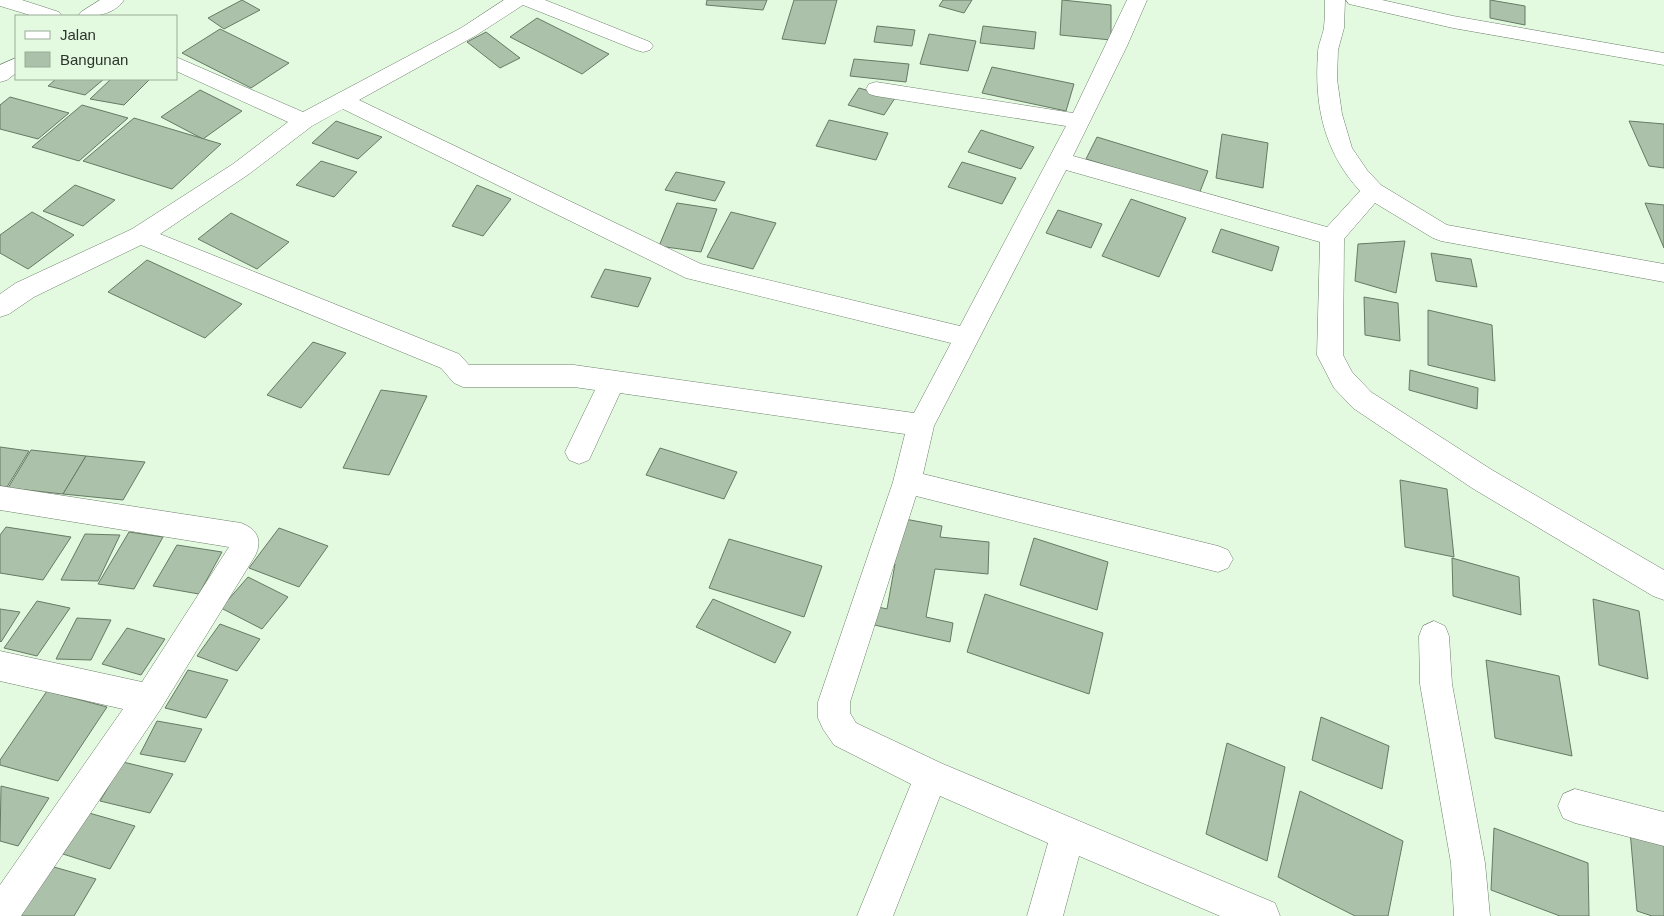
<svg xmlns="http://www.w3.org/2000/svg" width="1664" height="916" font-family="Helvetica,sans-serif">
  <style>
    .building { fill: #acc1a9; stroke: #677a64 }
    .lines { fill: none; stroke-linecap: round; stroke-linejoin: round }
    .minor-casing { stroke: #6c806a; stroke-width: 1 }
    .minor { fill: #fff; fill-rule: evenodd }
  </style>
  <rect width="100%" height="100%" fill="#e3f9e0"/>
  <g class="building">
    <path d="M242,0L260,10L224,29L208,18Z"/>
    <path d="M707,0H767L763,10L706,5Z"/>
    <path d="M794,0H837L825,44L782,39Z"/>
    <path d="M943,0H972L964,13L939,6Z"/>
    <path d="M1062,0L1111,5V40L1060,35Z"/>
    <path d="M1490,0L1525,6V25L1490,18Z"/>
    <path d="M537,18L609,54L582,74L510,37Z"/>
    <path d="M877,26L915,30L912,46L874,42Z"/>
    <path d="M983,26L1036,32L1034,49L980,43Z"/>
    <path d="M220,29L289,63L251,88L182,53Z"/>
    <path d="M486,32L520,58L500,68L467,42Z"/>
    <path d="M929,34L976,41L968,71L920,64Z"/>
    <path d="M854,59L909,64L906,82L850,76Z"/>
    <path d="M992,67L1074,84L1066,111L982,93Z"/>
    <path d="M56,79H104L85,95L48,86Z"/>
    <path d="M111,79H150L124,105L90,99Z"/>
    <path d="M859,88L895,98L884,115L848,105Z"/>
    <path d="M200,90L242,111L203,139L161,117Z"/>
    <path d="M10,97L69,113L38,139L0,129V105Z"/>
    <path d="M82,105L128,118L79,161L32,147Z"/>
    <path d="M134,118L221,144L172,189L83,161Z"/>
    <path d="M829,120L888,133L876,160L816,146Z"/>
    <path d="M336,121L382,137L358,159L312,143Z"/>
    <path d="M1629,121L1664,124V168L1649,166Z"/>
    <path d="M981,130L1034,147L1021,169L968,152Z"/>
    <path d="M1222,134L1268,143L1263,188L1216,178Z"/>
    <path d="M1097,137L1208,171L1199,194L1086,159Z"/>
    <path d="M321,161L357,172L334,197L296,185Z"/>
    <path d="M962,162L1016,178L1002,204L948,187Z"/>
    <path d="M676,172L725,182L715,201L665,190Z"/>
    <path d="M75,185L115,200L83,226L43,211Z"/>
    <path d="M477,185L511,199L483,236L452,226Z"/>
    <path d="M1131,199L1186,218L1159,277L1102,256Z"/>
    <path d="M677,203L717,209L701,252L659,246Z"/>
    <path d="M1645,203L1664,205V248Z"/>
    <path d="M1058,210L1102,224L1091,248L1046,233Z"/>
    <path d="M32,212L74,235L28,269L0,253V235Z"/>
    <path d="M731,212L776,223L753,269L707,257Z"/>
    <path d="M231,213L289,242L257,269L198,239Z"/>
    <path d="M1221,229L1279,247L1272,271L1212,252Z"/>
    <path d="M1405,241L1396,293L1355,281L1358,244Z"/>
    <path d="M1431,253L1471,259L1477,287L1436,281Z"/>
    <path d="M147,260L242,304L205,338L108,292Z"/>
    <path d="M605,269L651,278L638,307L591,297Z"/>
    <path d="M1364,297L1398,303L1400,341L1365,335Z"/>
    <path d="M1428,310L1492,325L1495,381L1428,365Z"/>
    <path d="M313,342L346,353L301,408L267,395Z"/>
    <path d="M1410,370L1478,388L1477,409L1409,390Z"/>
    <path d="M381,390L427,396L389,475L343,468Z"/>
    <path d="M0,447L29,451L7,487L0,486Z"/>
    <path d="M660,448L737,472L724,499L646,475Z"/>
    <path d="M31,450L86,456L63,494L8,488Z"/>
    <path d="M86,456L145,462L123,500L63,494Z"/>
    <path d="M1400,480L1447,489L1454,557L1405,547Z"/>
    <path d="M905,519L942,526L940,537L989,542L988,574L935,569L926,617L953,623L950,642L870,624L874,606L887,609L895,564H889Z"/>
    <path d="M6,527L71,537L43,580L0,573V535Z"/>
    <path d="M279,528L328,546L299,587L249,568Z"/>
    <path d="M129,532L163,537L134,589L98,584Z"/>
    <path d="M85,534L120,535L98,581L61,580Z"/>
    <path d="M1034,538L1108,562L1097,610L1020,585Z"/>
    <path d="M729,539L822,566L804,617L709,588Z"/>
    <path d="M177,545L222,552L199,594L153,586Z"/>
    <path d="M1452,558L1519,577L1521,615L1453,596Z"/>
    <path d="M248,577L288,597L262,629L221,608Z"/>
    <path d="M985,594L1103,633L1089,694L967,652Z"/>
    <path d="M713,599L791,632L775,663L696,627Z"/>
    <path d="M1593,599L1639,611L1648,679L1599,665Z"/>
    <path d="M37,601L70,608L37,656L4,648Z"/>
    <path d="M0,609L20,612L1,642L0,641Z"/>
    <path d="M77,618L111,620L91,660L56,659Z"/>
    <path d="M220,624L260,639L237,671L197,656Z"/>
    <path d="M127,628L165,639L141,675L102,664Z"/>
    <path d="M1486,660L1559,676L1572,756L1495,738Z"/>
    <path d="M188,670L228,680L206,718L165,708Z"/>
    <path d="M47,691L107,707L58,781L0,765V760Z"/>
    <path d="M1321,717L1389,746L1382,789L1312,760Z"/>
    <path d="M157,721L202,729L185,762L140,754Z"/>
    <path d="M1227,743L1285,767L1267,861L1206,834Z"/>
    <path d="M123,762L173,774L150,813L100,801Z"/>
    <path d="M1,786L49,798L18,846L0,841Z"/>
    <path d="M1300,791L1403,841L1388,916H1355L1278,877Z"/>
    <path d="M89,813L135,826L110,869L63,854Z"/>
    <path d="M1494,828L1588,863L1589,916H1560L1491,890Z"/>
    <path d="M1630,831L1664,841V916H1652L1637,911Z"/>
    <path d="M47,865L96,879L74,916H15Z"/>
  </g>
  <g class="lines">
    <g class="minor-casing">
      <g id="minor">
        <path d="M0,0H22L59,12L62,16H33L0,6Z"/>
        <path d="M100,0H124C113,16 95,16 78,16L81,12Z"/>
        <path d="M504,0H545L650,42L653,46L650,50L643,52L636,50L523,5L475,36L359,100L701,264L960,326L1066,126L876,96L869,94L866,89L869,84L876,82L1073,113L1127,0H1147L1127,46L1073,156L1327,227L1360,191C1324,152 1314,105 1318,53C1318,44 1323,36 1324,27C1325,18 1325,9 1325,0H1345L1344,28L1338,50L1337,79L1342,114L1352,148L1367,170L1381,185L1447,225L1664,264V282L1441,241L1433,238L1375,203L1344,239L1343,355L1352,372L1371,392L1492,470L1664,570V600L1653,596L1472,488L1353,408L1334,388L1317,355L1320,242L1066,170L934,426L923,474L1218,546L1228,550L1233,559L1228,568L1218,572L916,496L850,702V713L856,723L943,764L1275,903L1280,916H1220L1079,856L1063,916H1027L1048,843L940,796L893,916H857L911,784L834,745L823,729L818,718V702L893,482L905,434L620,393L589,460L579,464L569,460L565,452L595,390L574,387H463L454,383L441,368L141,245L34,297L9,314L0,317V294L16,283L132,229L233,164L288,122L176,71V57L303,112L461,28ZM343,109L686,278L951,343L914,413L574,365H469L459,354L160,234L249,174L312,126Z"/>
        <path d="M1346,0H1382L1453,16L1664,53V65L1453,28L1349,4Z"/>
        <path d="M16,58V73L7,80L0,82V65Z"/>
        <path d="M0,486L241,523C257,529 263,540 255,556L160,710L21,916H0V885L123,709L0,681V651L142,682L229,547L0,510Z"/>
        <path d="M1434,621L1445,626L1449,636L1452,684L1485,863L1490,916H1454L1451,863L1420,684L1419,636L1423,626Z"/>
        <path d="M1575,789L1664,812V846L1575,823L1563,818L1558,806L1563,794Z"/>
      </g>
    </g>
    <use href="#minor" class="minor"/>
  </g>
  <rect x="15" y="15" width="162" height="65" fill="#e3f9e0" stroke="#9aab98"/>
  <rect x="25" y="31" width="25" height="8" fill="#ffffff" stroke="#9aab98"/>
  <text x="60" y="40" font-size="15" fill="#2c352b">Jalan</text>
  <rect x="25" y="52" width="25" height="15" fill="#acc1a9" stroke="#9aab98"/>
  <text x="60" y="65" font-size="15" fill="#2c352b">Bangunan</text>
</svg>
